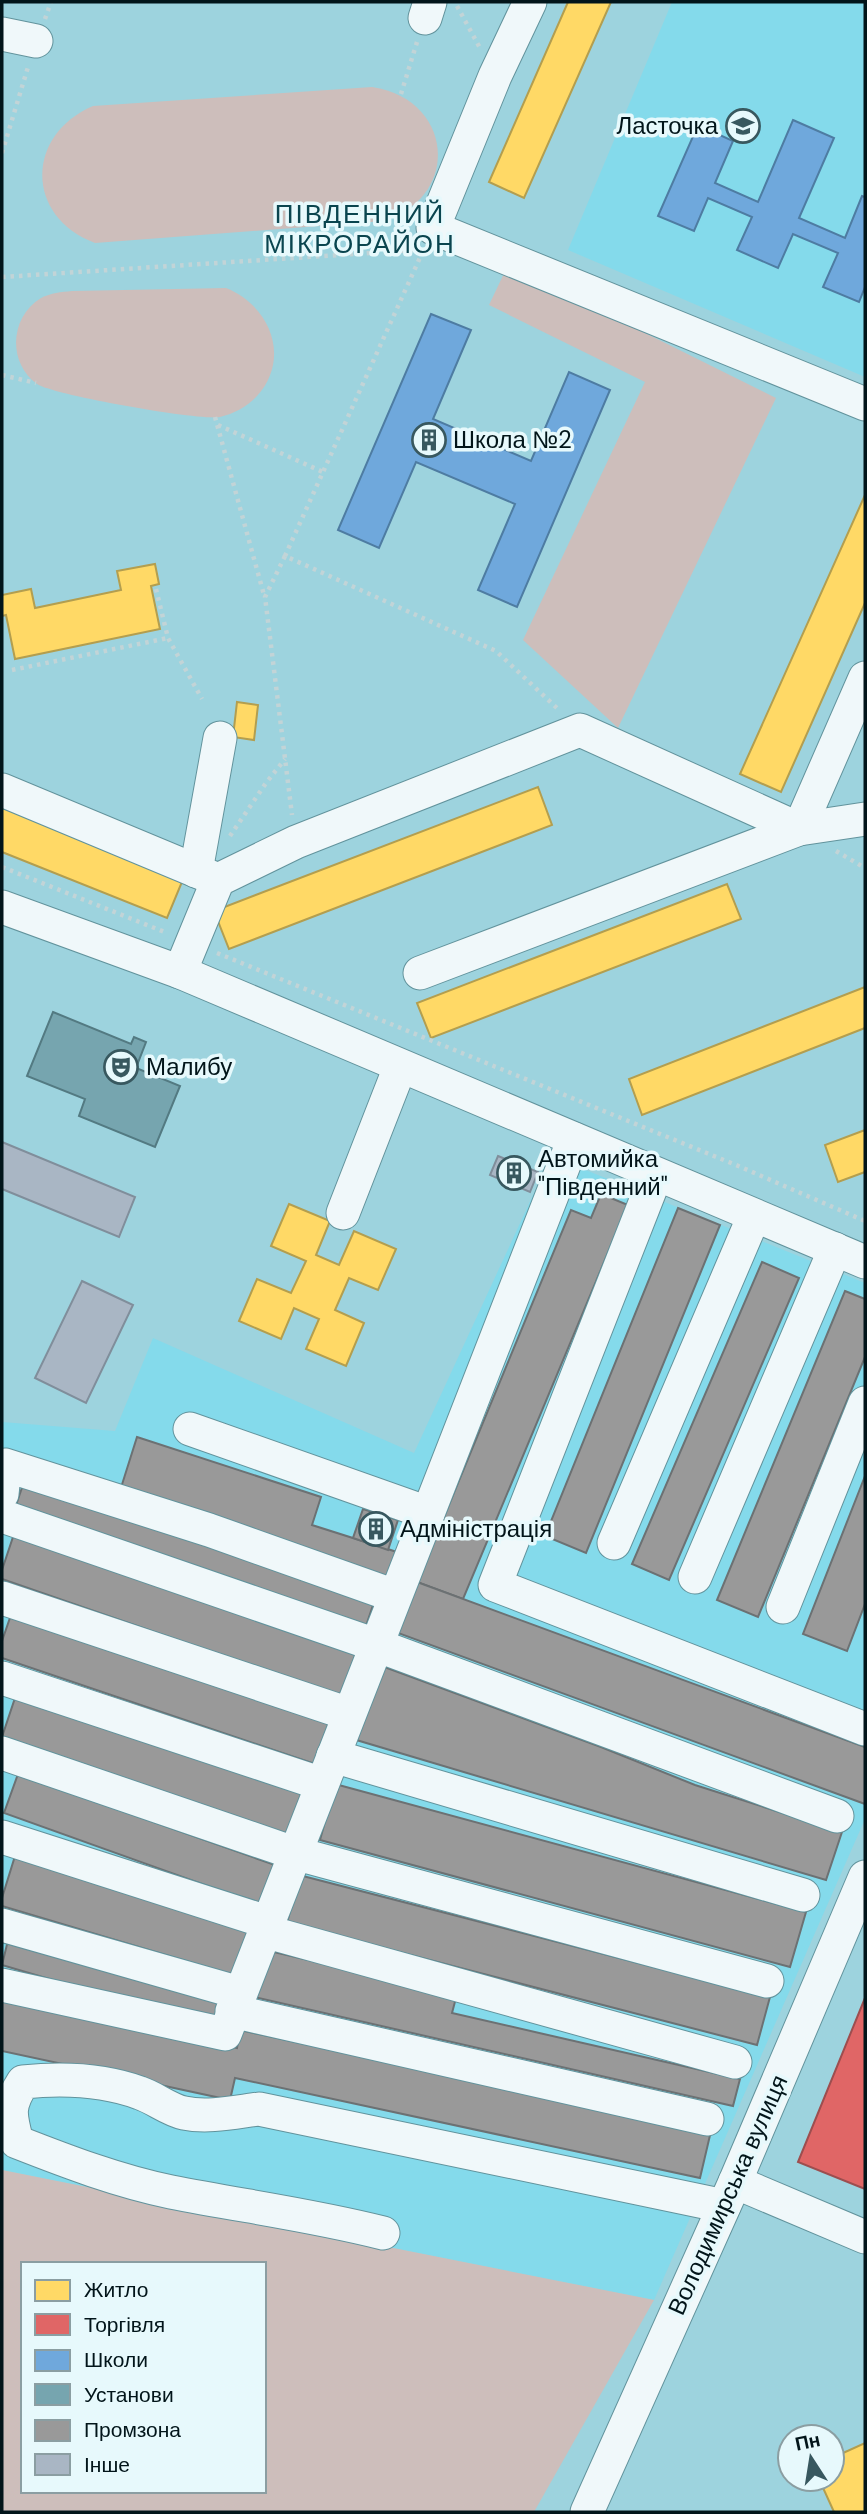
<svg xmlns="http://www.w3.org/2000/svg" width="867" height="2514" font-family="'DM Sans',sans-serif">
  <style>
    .built { fill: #84daeb }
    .green { fill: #cdbebb; fill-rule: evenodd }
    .homes { fill: #ffd966; stroke: #b39e4f; stroke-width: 2 }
    .shops { fill: #e06666; stroke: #9d4e4f; stroke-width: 2 }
    .schools { fill: #6fa8dc; stroke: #4e7ca2; stroke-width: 2 }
    .public { fill: #76a5af; stroke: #537a82; stroke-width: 2 }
    .industry { fill: #999; stroke: #6c7173; stroke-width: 2 }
    .building { fill: #a9b6c4; stroke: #808e9b; stroke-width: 2 }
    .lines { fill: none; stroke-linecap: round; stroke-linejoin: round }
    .minor-casing { stroke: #62939c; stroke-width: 35 }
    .path { stroke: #c2d4d7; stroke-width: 4.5; stroke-dasharray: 3.5 5; stroke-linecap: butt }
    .minor { stroke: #f0f8fa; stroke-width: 33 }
    .labels { text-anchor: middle; stroke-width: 7; stroke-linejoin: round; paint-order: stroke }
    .poi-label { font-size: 24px; fill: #02151a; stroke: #e7f9fc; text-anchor: start }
    .street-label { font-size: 24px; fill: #02151a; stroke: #e7f9fc }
    .neighbourhood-label { font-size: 26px; letter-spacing: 2px; fill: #0a454f; stroke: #e7f9fc }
  </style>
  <rect width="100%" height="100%" fill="#9dd3de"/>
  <g class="built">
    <path d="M672,2H865V377L568,250Z"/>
    <path d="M551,1156L865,1283V1819L654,2300L2,2170V1422L115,1431L153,1338L414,1453Z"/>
  </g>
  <g class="green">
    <path d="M372,87C453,99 462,196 384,221L95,243C25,217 25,135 93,106Z"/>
    <path d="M508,265L776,398L618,728L523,640L645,382L489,305Z"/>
    <path d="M226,288C269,305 292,357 257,396C248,406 234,414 220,417C200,421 53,395 37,384C7,362 10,317 41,298C51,293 61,292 72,291Z"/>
    <path d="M2,2170L654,2300L534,2512H2ZM23,2264H264V2491H23Z"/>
  </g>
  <g class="homes">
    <path d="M568,2H611L524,198L489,182Z"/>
    <path d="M865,495V603L781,792L740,774Z"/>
    <path d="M155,564L159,584L151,586L160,629L15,659L6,615L2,616V595L31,589L35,608L121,590L117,571Z"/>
    <path d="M237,702L258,705L254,740L233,737Z"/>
    <path d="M538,787L552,825L229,949L214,911Z"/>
    <path d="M2,804L184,877L167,918L2,852Z"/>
    <path d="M727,884L741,919L431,1038L417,1003Z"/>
    <path d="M865,987V1028L642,1115L629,1079Z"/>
    <path d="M865,1130V1172L838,1182L825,1145Z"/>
    <path d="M289,1204L330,1221L316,1255L339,1265L354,1231L396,1249L378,1290L349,1278L335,1310L364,1323L346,1366L306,1349L319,1319L294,1308L281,1339L239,1321L257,1279L291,1293L306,1261L271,1246Z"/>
    <path d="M865,2443V2512H834L819,2479H832V2458Z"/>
  </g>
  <path class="shops" d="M865,1998V2189L798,2162Z"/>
  <g class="schools">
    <path d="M793,120L834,138L799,218L845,238L862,196L865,197V287L859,302L823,287L838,253L793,234L778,268L737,250L752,217L708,198L694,231L658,216L698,125L733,141L715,183L758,202Z"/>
    <path d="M431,314L471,330L433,419L531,461L569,372L610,390L517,607L478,590L515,504L416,462L379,548L338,530Z"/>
  </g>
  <path class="public" d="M53,1012L131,1044L134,1037L146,1042L136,1068L180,1086L155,1147L79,1116L85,1099L27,1076Z"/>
  <g class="industry">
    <path d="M601,1194L628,1205L463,1599L417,1582L571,1210L591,1218Z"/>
    <path d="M678,1208L720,1225L586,1553L545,1536Z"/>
    <path d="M762,1262L799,1278L669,1580L632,1564Z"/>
    <path d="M845,1291L865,1299V1357L758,1617L717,1600Z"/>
    <path d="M137,1437L321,1497L312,1525L400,1553L391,1581L119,1494Z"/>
    <path d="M865,1476V1604L847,1651L803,1634Z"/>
    <path d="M24,1482L374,1602L366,1626L16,1505Z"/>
    <path d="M363,1509L398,1520L388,1550L353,1538Z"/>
    <path d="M14,1534L357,1654L341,1697L2,1579V1570Z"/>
    <path d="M417,1582L865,1747V1804L398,1633Z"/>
    <path d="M12,1612L331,1720L315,1764L2,1658V1641Z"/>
    <path d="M379,1665L601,1747L695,1785L842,1832L826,1880L353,1739Z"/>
    <path d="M17,1692L303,1792L287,1836L2,1737Z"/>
    <path d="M18,1774L275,1865L261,1905L4,1813Z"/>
    <path d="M335,1784L806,1912L790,1967L320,1840Z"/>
    <path d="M15,1856L254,1928L239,1977L2,1906V1898Z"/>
    <path d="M299,1875L770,1997L757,2045L287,1923Z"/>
    <path d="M9,1936L226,2002L218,2029L2,1965Z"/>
    <path d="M265,1950L457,1994L452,2013L740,2079L733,2106L254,1997Z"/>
    <path d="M2,1998L237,2048L240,2030L711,2131L700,2178L235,2078L230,2100L2,2051Z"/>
  </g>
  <g class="building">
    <path d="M2,1142L135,1197L119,1237L2,1189Z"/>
    <path d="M498,1156L538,1172L530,1192L490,1175Z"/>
    <path d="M82,1281L133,1305L86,1403L35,1378Z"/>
  </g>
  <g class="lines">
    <g class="minor-casing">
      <g id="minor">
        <path d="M530,2L495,76L433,228L865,404"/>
        <path d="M425,18L430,2"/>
        <path d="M2,34L36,41"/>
        <path d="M2,790L218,880"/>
        <path d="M196,871L220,738"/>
        <path d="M2,907L180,972L865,1262"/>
        <path d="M180,972L218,880L296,842L580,730L799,829L865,819"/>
        <path d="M420,973L799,829L865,678"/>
        <path d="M656,1175L495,1585L865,1729"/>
        <path d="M343,1213L400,1067"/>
        <path d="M190,1429L428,1513"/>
        <path d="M2,1494L5,1465L209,1530L395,1596"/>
        <path d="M2,1516L376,1645L837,1816"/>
        <path d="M614,1543L754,1216"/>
        <path d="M695,1577L835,1249"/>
        <path d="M2,1598L349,1714"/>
        <path d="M783,1607L865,1403"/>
        <path d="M2,1678L322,1784"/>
        <path d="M2,1753L294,1853L767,1981"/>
        <path d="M333,1756L803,1895"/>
        <path d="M2,1837L267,1922"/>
        <path d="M2,1925L240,1993"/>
        <path d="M264,1931L735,2062"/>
        <path d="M2,1985L225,2034L574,1139"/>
        <path d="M232,2011L707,2119"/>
        <path d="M735,2182L865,2237"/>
        <path d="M383,2233C313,2215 242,2206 171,2192C118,2181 68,2162 17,2142C10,2115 7,2107 23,2082C62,2078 102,2079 140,2093C155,2098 169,2110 184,2113C208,2118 235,2112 259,2109L724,2206"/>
        <path d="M587,2512L735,2182L865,1877"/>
      </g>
    </g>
    <g class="path">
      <path d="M457,6L480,48"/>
      <path d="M45,19L51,2"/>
      <path d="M401,94L417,42"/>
      <path d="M2,153L28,67"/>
      <path d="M423,251L285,556L496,651L559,710"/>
      <path d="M2,277L416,250"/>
      <path d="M2,375L36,383"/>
      <path d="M215,417L264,595"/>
      <path d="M218,425L323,472"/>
      <path d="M285,556L265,597L292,815"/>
      <path d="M156,589L168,638L202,699"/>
      <path d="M12,670L168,638"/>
      <path d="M230,836L266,783L285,759"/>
      <path d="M836,851L865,868"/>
      <path d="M2,867L167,933"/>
      <path d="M217,953L736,1165L865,1221"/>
    </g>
    <use href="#minor" class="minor"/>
  </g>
  <defs>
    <g id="school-ring" transform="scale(1.75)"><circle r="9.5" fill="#e7f9fc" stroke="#38585f" stroke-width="1.5"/><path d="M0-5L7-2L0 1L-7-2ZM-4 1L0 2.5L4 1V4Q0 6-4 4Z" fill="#38585f"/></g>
    <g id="building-ring" transform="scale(1.75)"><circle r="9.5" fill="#e7f9fc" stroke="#38585f" stroke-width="1.5"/><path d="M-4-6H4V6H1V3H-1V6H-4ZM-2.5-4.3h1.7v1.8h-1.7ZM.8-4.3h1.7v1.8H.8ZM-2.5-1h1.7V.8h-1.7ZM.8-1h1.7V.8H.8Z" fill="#38585f"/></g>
    <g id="theatre-ring" transform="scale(1.75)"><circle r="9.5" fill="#e7f9fc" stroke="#38585f" stroke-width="1.5"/><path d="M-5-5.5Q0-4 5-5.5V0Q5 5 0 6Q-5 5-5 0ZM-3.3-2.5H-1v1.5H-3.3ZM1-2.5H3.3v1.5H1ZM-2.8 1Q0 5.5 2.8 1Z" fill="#38585f"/></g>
  </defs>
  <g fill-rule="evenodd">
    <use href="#school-ring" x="743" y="126"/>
    <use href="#building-ring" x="429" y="440"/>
    <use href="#theatre-ring" x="121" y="1067"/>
    <use href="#building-ring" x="514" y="1173"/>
    <use href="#building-ring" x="376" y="1529"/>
  </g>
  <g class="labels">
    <g class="poi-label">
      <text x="718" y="134" text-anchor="end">Ласточка</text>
      <text x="453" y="448">Школа №2</text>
      <text x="146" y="1075">Малибу</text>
      <text x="538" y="1167">Автомийка<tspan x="538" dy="28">"Південний"</tspan></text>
      <text x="400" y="1537">Адміністрація</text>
    </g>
    <g class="street-label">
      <text transform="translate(728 2195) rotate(-66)" y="8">Володимирська вулиця</text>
    </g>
    <g class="neighbourhood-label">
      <text x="360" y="223">ПІВДЕННИЙ<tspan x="360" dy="30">МІКРОРАЙОН</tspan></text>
    </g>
  </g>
  <rect width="867" height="2514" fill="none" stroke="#02151a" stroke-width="7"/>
  <rect x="21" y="2262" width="245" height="231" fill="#e7f9fc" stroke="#8b9ea2" stroke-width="2"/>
  <rect x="35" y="2280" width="35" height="21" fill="#ffd966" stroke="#8b9ea2" stroke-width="2"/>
  <text x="84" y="2297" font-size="21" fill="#02151a">Житло</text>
  <rect x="35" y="2314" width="35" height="21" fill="#e06666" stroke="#8b9ea2" stroke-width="2"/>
  <text x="84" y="2332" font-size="21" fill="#02151a">Торгівля</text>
  <rect x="35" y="2350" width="35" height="21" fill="#6fa8dc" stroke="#8b9ea2" stroke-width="2"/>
  <text x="84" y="2367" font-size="21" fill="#02151a">Школи</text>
  <rect x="35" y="2384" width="35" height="21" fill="#76a5af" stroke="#8b9ea2" stroke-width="2"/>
  <text x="84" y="2402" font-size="21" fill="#02151a">Установи</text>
  <rect x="35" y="2420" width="35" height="21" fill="#999999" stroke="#8b9ea2" stroke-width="2"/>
  <text x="84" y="2437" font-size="21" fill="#02151a">Промзона</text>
  <rect x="35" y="2454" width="35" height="21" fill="#a9b6c4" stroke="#8b9ea2" stroke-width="2"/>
  <text x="84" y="2472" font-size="21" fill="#02151a">Інше</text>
  <g transform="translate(811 2458) rotate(348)"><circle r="33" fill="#e7f9fc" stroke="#8b9ea2" stroke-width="2"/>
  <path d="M0-5L12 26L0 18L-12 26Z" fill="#38585f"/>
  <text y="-10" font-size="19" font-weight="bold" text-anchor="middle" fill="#02151a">Пн</text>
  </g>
</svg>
